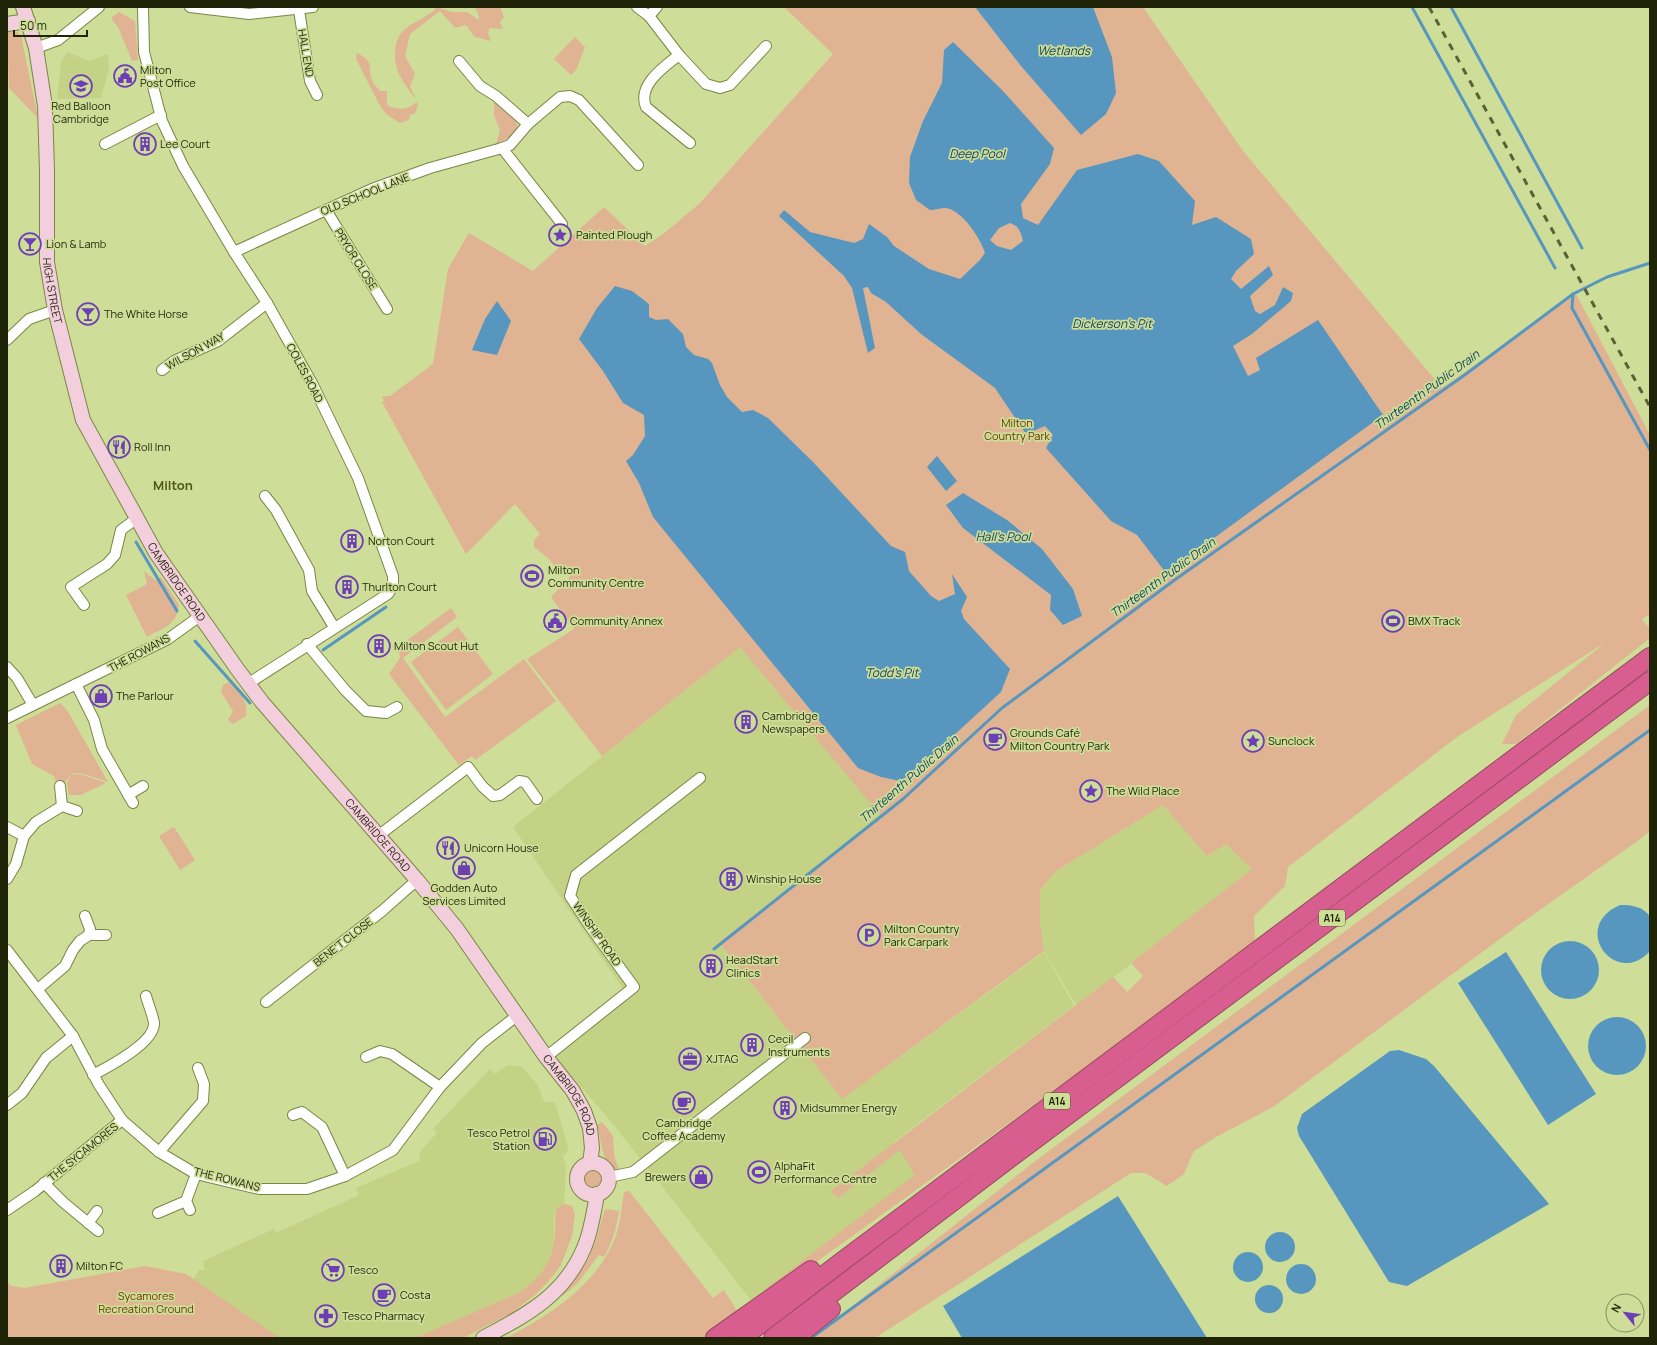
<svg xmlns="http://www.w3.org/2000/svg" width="1657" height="1345" font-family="Manrope,sans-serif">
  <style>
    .built { fill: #c3d285 }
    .green { fill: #e0b392 }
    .water { fill: #5797bf; fill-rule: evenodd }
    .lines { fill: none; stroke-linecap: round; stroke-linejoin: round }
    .stream { stroke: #5797bf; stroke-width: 3 }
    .street-casing { stroke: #7a8645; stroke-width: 12 }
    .secondary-casing { stroke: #7a8645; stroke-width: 16 }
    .highway-casing { stroke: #974a5f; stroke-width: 20 }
    .street { stroke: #fff; stroke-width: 10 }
    .secondary { stroke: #f3cfdd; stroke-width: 14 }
    .highway { stroke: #d75e8e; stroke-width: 18 }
    .rail { stroke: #596138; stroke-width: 3; stroke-dasharray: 7 7; stroke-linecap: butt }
    .labels { text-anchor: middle; stroke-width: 3.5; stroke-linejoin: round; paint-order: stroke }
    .shield { fill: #cedd98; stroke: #545c33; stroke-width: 1 }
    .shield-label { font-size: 10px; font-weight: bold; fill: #1f2408 }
    .street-label { font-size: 11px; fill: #1f2408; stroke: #cedd98 }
    .poi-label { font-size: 11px; fill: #1f2408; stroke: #cedd98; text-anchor: start }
    .park-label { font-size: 11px; fill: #6b3700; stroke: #cedd98 }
    .water-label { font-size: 12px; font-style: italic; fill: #114461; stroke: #cedd98 }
    .quarter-label { font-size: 13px; font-weight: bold; fill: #4e5914; stroke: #cedd98 }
  </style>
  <rect width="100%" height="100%" fill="#cedd98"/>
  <g class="built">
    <path d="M67,52L89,61L108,54L109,68L101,98L57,99L61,62Z"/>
    <path d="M740,647L883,817L719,942L842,1099L1044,952L1074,1006L895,1141L916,1176L751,1300L617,1129L549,1049L623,989L513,827Z"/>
    <path d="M1163,805L1207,855L1226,843L1252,869L1077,1006L1044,951L1040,923V890L1056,871Z"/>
    <path d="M508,1065L522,1067L538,1085L544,1102H555L568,1148L567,1153L563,1156L566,1167L564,1204L557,1208L554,1216V1246L545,1270L533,1284L518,1293L415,1338H277L192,1282L199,1270H205L203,1261L274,1229L276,1233L359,1195L356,1188L419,1161L420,1152L437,1133L433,1129L490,1069L495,1074Z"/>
  </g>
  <g class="green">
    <path d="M437,7L452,12H467L479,20V16L475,7H500L504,17L500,22L503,29L490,28L488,33L491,41L475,37L466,25L455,28L440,11L410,34L405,56L415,74L410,86L416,100C411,92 403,83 399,74C393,61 393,40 404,30C414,21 429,17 437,7Z"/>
    <path d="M784,7H1143L1243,151L1442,388L1576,294L1650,435V614L1642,619L1650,629V638L1516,744H1502L1516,715L1606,642L1457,737L1288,867L1285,886L1254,916L1255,945L768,1297L764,1290L915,1175L900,1150L838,1198L831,1191L1113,977L1127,992L1143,976L1131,963L1252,869L1226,844L1207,856L1163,805L1056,871L1040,890V923L1044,951L842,1099L719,942L882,817L740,647L602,756L527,659L574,629L551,597L564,583L568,582L570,574L567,570L556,568L548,558L534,547V540L540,534L515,504L466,554L382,402L384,401L382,396H390L433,364L448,269L469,233L533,271L604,207L645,246L662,235L699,204L833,54Z"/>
    <path d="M119,12L135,21L138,60L132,61L118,27L111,18Z"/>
    <path d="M10,30L17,32L21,36L38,118L9,88L7,31Z"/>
    <path d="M575,37L585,47L576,70L571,75L554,59Z"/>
    <path d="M357,53C376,62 367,67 372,80C373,84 378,88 380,91H387V105C400,111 406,110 417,102L418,106L415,113L410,115L409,120L400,123L386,114L378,102L356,59Z"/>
    <path d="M494,100C500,105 510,111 514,117C524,132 506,140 496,144L500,130L494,115Z"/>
    <path d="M144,571L155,580L161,577L179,605C176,626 164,627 147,637L126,595L147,584Z"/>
    <path d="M451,608L457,617L403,658L445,717L524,659L556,701L475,760L472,756L459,765L389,674L400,658L398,647Z"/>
    <path d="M458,627L493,674L446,710L411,662Z"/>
    <path d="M229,682C240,693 248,699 246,716L233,724L228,720L233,711L221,692L223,685Z"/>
    <path d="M60,703L67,710L108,782L84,774L73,773L65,782H56L54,776L32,764L16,725Z"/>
    <path d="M1650,705V831L1636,842L1520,924L1273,1107L1216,1137L1194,1151L1184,1174L1167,1186L1145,1173H1131L875,1338H812L1034,1162Z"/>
    <path d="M72,774L83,775L106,783L81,795H69L67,782Z"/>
    <path d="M174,827L195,860L180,870L159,836Z"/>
    <path d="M602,1122L613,1136L614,1155L619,1171C601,1165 602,1141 597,1125Z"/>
    <circle cx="592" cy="1179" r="10"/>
    <path d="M629,1191L713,1298L724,1290L739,1314L704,1338H506C552,1314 603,1281 618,1229C621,1217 622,1204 624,1192Z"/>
    <path d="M564,1204L572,1206L575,1214L572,1236L561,1265L548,1282L535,1295L510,1314L463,1338H415L518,1293C542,1278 553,1261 555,1233C556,1224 554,1217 557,1208Z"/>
    <path d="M605,1209L619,1211C617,1227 612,1242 604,1257L599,1255L577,1284L561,1297L588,1260L596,1240Z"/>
    <path d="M145,1266L186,1274L280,1338H7V1282L11,1286L25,1288Z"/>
  </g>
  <g class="water">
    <path d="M975,7H1093L1112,57L1116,93L1106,114L1081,135L1021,66Z"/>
    <path d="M953,42L1003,91L1054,148L1050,164L1021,204L1023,218L1038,225L1077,170L1138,154L1159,161L1195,201L1192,225L1216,217L1251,239L1254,254L1236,271L1231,279L1241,289L1269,266L1273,275L1250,296L1255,311L1260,314L1275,305L1283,287L1293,293L1291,301L1252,334L1233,346L1248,376L1260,370L1256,358L1318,320L1383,415L1166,573L1137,535L1111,521L1046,448L1053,435L1045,426L1026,434L995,388L921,334L886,302L871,293L868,287L863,288L875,348L868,353L852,288L844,276L779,216L784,210L810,232L854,243L863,239L869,224L887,237L894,246L929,269L960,279L980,260L985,253C981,239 962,210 946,208C941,208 935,210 930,210L916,200L909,183L910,157L923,121L942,83L944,50ZM1010,223C1019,226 1021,232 1023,241L1011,250L997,246L990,240L999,228Z"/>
    <path d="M615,286L632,291L649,304V317L656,320L668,319L683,334L686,347L694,355L708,359L712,363L720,385L727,397L742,412L753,410L768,418L813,462L891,546L905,552L909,571L931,596L939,601L955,594L952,574L967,597L961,611L964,619L1010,669L1001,692L915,771L900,781L881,777L858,768L653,517L639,483L626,461L633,455L645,436L644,415L623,403L603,371L579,339L597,308Z"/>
    <path d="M497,301L511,321L497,355L472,350L485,319Z"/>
    <path d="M937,456L957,481L946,491L927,467Z"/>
    <path d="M963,493L1007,520L1042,549L1073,589L1082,616L1063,625L1050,610L1051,595L963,528L946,505Z"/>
    <path d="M1620,905C1631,905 1643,906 1650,917V951C1616,989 1569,927 1620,905Z"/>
    <circle cx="1570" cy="970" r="29"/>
    <path d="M1506,952L1596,1094L1548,1125L1458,983Z"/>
    <circle cx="1617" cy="1046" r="29"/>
    <path d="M1399,1050L1426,1059L1434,1066L1549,1204L1407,1286L1389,1282L1299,1136L1297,1128L1302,1114L1390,1051Z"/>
    <path d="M1118,1196L1207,1338H962L943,1306Z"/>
    <circle cx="1280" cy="1247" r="15"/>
    <circle cx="1248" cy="1267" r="15"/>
    <circle cx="1301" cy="1279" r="15"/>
    <circle cx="1269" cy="1299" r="14"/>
  </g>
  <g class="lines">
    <g class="stream">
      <path d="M1412,7L1555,268"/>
      <path d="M1451,7L1582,248"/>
      <path d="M1573,294L1572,308L1650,450"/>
      <path d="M136,542L177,611"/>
      <path d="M195,641L250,703"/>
      <path d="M323,650L386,607"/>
      <path d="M714,949L903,799L1002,708L1176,579L1466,374L1573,294L1607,277L1650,263"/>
      <path d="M811,1338L1650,730"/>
    </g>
    <g class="street-casing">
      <g id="street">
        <path d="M143,7L144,52L162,121L183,166L234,252L267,303L313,385L358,478L393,576V586L388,594L249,683"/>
        <path d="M190,7L249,14L313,7"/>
        <path d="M637,7L649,16L679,55"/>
        <path d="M299,10L310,81L317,95"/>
        <path d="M649,16L657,7"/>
        <path d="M36,48L58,40L99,7"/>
        <path d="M459,61L480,86L496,96L528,124"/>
        <path d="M690,143L646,107C637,85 664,67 679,55L706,84L720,88L730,85L766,46"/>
        <path d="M105,144L161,115"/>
        <path d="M502,148L562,224"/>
        <path d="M326,210L387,309"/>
        <path d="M234,252L372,189L430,168L502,148L510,145L528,124L560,97L570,96L579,100L638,165"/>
        <path d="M7,340L29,319L55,310"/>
        <path d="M162,370L174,361L218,341L267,303"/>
        <path d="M265,496L276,510L309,570L312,591L334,627"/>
        <path d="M84,605L71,587L107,564L115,555L121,530L136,519"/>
        <path d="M307,644L345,690L366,711L386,713L397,707"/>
        <path d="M7,667L17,678L33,705"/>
        <path d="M76,684L94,720L102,749L133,803"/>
        <path d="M7,718L168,639L200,616"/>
        <path d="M60,786L62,806"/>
        <path d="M128,795L143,786"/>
        <path d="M7,827L24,836"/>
        <path d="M378,836L468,767L482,786L493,796L500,795L519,781L525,782L537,799"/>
        <path d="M7,879L16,864L24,836L36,822L62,806L77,811"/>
        <path d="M85,916L90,929L89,935"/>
        <path d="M7,950L73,1036L99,1085L122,1120L159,1152L196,1174L259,1189H307L345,1176L393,1150L440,1087L482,1043L518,1015"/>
        <path d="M38,989L65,966L73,950L80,941L89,935H106"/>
        <path d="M266,1002L382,911L417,880"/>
        <path d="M366,1057L380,1051L392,1054L440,1087"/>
        <path d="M546,1057L634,987L589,925L570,896L576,875L700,778"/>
        <path d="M93,1075C108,1067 155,1043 154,1023C153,1015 148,1004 146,996"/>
        <path d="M7,1105L22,1093L46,1058L73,1036"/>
        <path d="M293,1115L302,1112L322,1127L345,1176"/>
        <path d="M159,1152L203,1101L204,1084L198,1068"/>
        <path d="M609,1177L633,1172L805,1038"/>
        <path d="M44,1183L63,1202L98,1231"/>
        <path d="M186,1201L190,1210"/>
        <path d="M7,1210L35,1191L122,1120"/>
        <path d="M158,1213L186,1201L196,1174"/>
        <path d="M88,1223L97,1211"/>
      </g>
    </g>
    <g class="secondary-casing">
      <g id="secondary">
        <path id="s1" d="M23,7L36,48L45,106L47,171V262L55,310L83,420L156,553L238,670L262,702L417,880L457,929L546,1057L573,1091L584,1111L590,1128L592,1148L590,1163"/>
        <path d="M7,24L28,21"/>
        <circle cx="593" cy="1179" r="16"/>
        <path d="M483,1338C526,1315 564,1296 584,1248C591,1232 594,1212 597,1194"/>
      </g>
    </g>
    <g class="highway-casing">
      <g id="highway">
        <path d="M715,1338L811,1270"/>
        <path d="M742,1338L840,1263L1650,657"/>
        <path d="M773,1338L1014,1155L1650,681"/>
        <path d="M795,1338L831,1309"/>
      </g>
    </g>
    <use href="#street" class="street"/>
    <use href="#secondary" class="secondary"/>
    <use href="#highway" class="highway"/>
    <path class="rail" d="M1429,7L1650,407"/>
  </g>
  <defs>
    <g id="civic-ring" transform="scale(1.15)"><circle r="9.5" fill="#cedd98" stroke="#6e3eb6" stroke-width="1.5"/><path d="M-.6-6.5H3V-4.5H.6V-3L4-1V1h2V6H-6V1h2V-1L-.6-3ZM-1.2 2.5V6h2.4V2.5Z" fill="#6e3eb6"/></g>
    <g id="school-ring" transform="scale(1.15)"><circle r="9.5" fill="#cedd98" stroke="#6e3eb6" stroke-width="1.5"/><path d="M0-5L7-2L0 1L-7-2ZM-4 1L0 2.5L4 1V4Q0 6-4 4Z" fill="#6e3eb6"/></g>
    <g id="building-ring" transform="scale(1.15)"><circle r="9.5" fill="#cedd98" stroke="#6e3eb6" stroke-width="1.5"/><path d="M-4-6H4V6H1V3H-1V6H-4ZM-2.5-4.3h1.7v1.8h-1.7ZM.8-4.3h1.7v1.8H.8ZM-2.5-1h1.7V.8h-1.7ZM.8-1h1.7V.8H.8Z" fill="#6e3eb6"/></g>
    <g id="sight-ring" transform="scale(1.15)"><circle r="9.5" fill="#cedd98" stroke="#6e3eb6" stroke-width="1.5"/><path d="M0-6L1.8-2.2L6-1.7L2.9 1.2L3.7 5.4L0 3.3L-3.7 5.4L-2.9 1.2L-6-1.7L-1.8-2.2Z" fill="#6e3eb6"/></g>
    <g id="bar-ring" transform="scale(1.15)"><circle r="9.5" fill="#cedd98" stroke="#6e3eb6" stroke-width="1.5"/><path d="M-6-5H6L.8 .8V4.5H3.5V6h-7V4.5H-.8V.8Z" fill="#6e3eb6"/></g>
    <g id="restaurant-ring" transform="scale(1.15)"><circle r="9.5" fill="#cedd98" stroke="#6e3eb6" stroke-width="1.5"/><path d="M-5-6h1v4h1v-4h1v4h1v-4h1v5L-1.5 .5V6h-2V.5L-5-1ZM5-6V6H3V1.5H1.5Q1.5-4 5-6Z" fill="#6e3eb6"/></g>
    <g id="stadium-ring" transform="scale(1.15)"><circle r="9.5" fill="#cedd98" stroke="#6e3eb6" stroke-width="1.5"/><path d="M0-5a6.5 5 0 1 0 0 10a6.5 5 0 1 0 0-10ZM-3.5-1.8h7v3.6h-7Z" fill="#6e3eb6"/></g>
    <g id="shop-ring" transform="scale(1.15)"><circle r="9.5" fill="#cedd98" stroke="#6e3eb6" stroke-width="1.5"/><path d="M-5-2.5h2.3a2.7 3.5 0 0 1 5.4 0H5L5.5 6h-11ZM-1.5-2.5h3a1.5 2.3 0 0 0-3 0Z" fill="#6e3eb6"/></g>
    <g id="cafe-ring" transform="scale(1.15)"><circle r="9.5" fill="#cedd98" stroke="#6e3eb6" stroke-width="1.5"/><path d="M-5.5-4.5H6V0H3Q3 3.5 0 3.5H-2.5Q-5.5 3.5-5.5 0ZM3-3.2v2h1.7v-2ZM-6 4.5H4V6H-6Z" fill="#6e3eb6"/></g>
    <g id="parking-ring" transform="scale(1.15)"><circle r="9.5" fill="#cedd98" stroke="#6e3eb6" stroke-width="1.5"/><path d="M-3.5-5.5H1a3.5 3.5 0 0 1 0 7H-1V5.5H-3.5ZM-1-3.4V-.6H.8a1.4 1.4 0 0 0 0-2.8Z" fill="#6e3eb6"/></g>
    <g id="office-ring" transform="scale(1.15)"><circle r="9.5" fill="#cedd98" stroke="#6e3eb6" stroke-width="1.5"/><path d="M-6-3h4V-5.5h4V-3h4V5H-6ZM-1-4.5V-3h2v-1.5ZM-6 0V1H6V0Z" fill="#6e3eb6"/></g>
    <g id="fuel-ring" transform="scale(1.15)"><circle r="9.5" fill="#cedd98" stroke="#6e3eb6" stroke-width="1.5"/><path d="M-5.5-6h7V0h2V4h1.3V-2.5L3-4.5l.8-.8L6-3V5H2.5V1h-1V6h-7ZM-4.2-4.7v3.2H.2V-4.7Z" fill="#6e3eb6"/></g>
    <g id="supermarket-ring" transform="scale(1.15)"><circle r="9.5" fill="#cedd98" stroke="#6e3eb6" stroke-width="1.5"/><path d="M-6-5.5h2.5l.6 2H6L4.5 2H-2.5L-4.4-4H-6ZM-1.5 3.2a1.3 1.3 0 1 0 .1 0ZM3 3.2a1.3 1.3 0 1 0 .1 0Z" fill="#6e3eb6"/></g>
    <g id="pharmacy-ring" transform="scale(1.15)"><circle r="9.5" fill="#cedd98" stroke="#6e3eb6" stroke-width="1.5"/><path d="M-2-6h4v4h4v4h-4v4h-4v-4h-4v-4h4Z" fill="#6e3eb6"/></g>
  </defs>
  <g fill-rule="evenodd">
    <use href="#civic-ring" x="125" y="76"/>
    <use href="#school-ring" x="81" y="86"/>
    <use href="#building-ring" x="145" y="144"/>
    <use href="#sight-ring" x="560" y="235"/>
    <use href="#bar-ring" x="30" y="244"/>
    <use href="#bar-ring" x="88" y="314"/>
    <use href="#restaurant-ring" x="119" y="447"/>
    <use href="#building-ring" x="352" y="541"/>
    <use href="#stadium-ring" x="532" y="576"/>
    <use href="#building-ring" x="347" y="587"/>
    <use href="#civic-ring" x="555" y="621"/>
    <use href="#stadium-ring" x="1393" y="621"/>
    <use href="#building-ring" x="379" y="646"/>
    <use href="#shop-ring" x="101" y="696"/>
    <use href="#building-ring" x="746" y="722"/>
    <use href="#cafe-ring" x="995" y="739"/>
    <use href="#sight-ring" x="1253" y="741"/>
    <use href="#sight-ring" x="1091" y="791"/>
    <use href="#restaurant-ring" x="448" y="848"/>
    <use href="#shop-ring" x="464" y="868"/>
    <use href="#building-ring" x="731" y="879"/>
    <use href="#parking-ring" x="869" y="935"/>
    <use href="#building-ring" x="711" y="966"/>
    <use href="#building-ring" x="752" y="1045"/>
    <use href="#office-ring" x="690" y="1059"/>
    <use href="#cafe-ring" x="684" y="1103"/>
    <use href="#building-ring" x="785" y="1108"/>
    <use href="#fuel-ring" x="545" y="1139"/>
    <use href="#stadium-ring" x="759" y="1172"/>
    <use href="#shop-ring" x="701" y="1177"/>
    <use href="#building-ring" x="61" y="1266"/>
    <use href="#supermarket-ring" x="333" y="1270"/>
    <use href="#cafe-ring" x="384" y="1295"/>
    <use href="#pharmacy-ring" x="326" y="1316"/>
  </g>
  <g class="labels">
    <g class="shield">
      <rect x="1319" y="910" width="26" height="16" rx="3"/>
      <rect x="1044" y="1093" width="26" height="16" rx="3"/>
    </g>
    <g class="shield-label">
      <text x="1332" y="922">A14</text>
      <text x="1057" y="1105">A14</text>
    </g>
    <g class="street-label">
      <text transform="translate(306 53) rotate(80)" y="4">HALL END</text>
      <text transform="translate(365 194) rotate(-22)" y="4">OLD SCHOOL LANE</text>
      <text transform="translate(356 259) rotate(58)" y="4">PRYOR CLOSE</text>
      <text dy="4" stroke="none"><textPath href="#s1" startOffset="287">HIGH STREET</textPath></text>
      <text transform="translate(195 351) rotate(-29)" y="4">WILSON WAY</text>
      <text transform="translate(305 373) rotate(62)" y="4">COLES ROAD</text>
      <text dy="4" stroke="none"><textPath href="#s1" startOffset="607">CAMBRIDGE ROAD</textPath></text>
      <text transform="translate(139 653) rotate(-28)" y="4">THE ROWANS</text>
      <text dy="4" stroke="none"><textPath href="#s1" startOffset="931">CAMBRIDGE ROAD</textPath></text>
      <text transform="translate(597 934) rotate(55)" y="4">WINSHIP ROAD</text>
      <text transform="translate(343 942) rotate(-38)" y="4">BENE'T CLOSE</text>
      <text dy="4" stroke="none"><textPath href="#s1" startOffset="1255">CAMBRIDGE ROAD</textPath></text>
      <text transform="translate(83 1152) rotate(-39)" y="4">THE SYCAMORES</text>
      <text transform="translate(227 1179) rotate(14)" y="4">THE ROWANS</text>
    </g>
    <g class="poi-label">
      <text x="140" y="74">Milton<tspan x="140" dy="13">Post Office</tspan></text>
      <text x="81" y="110" text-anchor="middle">Red Balloon<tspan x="81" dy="13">Cambridge</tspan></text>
      <text x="160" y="148">Lee Court</text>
      <text x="576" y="239">Painted Plough</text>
      <text x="46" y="248">Lion &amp; Lamb</text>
      <text x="104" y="318">The White Horse</text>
      <text x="134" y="451">Roll Inn</text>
      <text x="368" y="545">Norton Court</text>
      <text x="548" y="574">Milton<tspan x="548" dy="13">Community Centre</tspan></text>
      <text x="362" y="591">Thurlton Court</text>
      <text x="570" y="625">Community Annex</text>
      <text x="1408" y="625">BMX Track</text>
      <text x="394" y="650">Milton Scout Hut</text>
      <text x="116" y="700">The Parlour</text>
      <text x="762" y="720">Cambridge<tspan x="762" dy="13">Newspapers</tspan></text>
      <text x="1010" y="737">Grounds Café<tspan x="1010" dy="13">Milton Country Park</tspan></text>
      <text x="1268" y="745">Sunclock</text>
      <text x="1106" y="795">The Wild Place</text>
      <text x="464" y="852">Unicorn House</text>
      <text x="746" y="883">Winship House</text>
      <text x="464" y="892" text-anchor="middle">Godden Auto<tspan x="464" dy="13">Services Limited</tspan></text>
      <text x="884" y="933">Milton Country<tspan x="884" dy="13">Park Carpark</tspan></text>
      <text x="726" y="964">HeadStart<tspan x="726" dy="13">Clinics</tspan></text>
      <text x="768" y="1043">Cecil<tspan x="768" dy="13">Instruments</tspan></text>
      <text x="706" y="1063">XJTAG</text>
      <text x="800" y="1112">Midsummer Energy</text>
      <text x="684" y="1127" text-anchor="middle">Cambridge<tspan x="684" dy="13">Coffee Academy</tspan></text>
      <text x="530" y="1137" text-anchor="end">Tesco Petrol<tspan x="530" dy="13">Station</tspan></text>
      <text x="774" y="1170">AlphaFit<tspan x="774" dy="13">Performance Centre</tspan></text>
      <text x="686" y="1181" text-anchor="end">Brewers</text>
      <text x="76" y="1270">Milton FC</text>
      <text x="348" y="1274">Tesco</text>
      <text x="400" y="1299">Costa</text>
      <text x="342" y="1320">Tesco Pharmacy</text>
    </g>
    <g class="park-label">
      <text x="1017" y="427">Milton<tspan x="1017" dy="13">Country Park</tspan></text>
      <text x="146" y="1300">Sycamores<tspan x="146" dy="13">Recreation Ground</tspan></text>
    </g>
    <g class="water-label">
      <text x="1064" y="55">Wetlands</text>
      <text x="977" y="158">Deep Pool</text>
      <text x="1112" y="328">Dickerson's Pit</text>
      <text transform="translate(1427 390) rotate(-36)" y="4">Thirteenth Public Drain</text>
      <text x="1003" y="541">Hall's Pool</text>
      <text transform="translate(1163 578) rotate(-36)" y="4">Thirteenth Public Drain</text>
      <text x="892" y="677">Todd's Pit</text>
      <text transform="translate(909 779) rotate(-41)" y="4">Thirteenth Public Drain</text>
    </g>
    <g class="quarter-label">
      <text x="173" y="490">Milton</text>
    </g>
  </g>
  <rect width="1657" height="1345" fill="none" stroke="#1f2408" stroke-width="16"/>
  <g transform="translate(1625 1313) rotate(299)"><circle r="19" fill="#cedd98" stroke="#88935e"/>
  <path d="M0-3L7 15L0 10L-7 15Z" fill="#6e3eb6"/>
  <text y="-6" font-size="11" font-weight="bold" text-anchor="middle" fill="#1f2408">N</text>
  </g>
  <path d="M14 30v6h73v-6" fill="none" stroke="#1f2408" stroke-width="2"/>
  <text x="20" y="30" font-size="12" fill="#1f2408" stroke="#cedd98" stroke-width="3" paint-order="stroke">50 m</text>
</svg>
